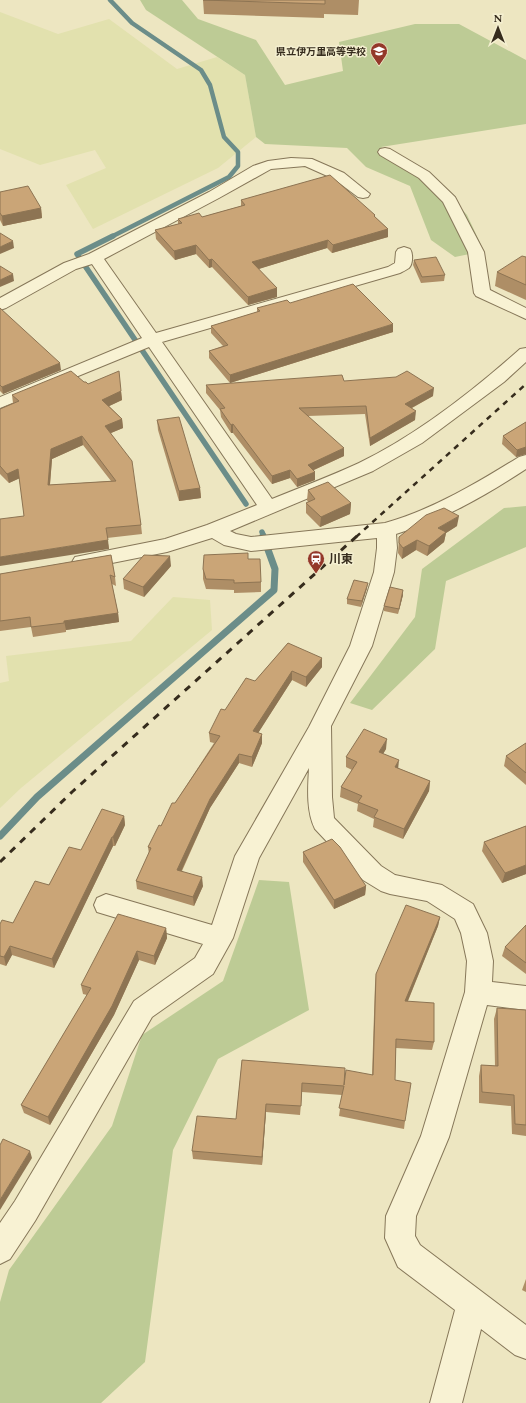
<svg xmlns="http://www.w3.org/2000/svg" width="526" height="1403" font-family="Spectral,'Noto Sans JP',serif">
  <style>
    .farmland { fill: #e2e1ae }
    .green { fill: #bdcb95 }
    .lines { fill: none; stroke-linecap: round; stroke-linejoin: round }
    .stream-far2 { stroke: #6b8d89; stroke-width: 4.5 }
    .stream-far1 { stroke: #6b8d89; stroke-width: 5.5 }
    .stream { stroke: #6b8d89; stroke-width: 7 }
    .minor-casing { stroke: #867759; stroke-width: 2 }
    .minor { fill: #f8f2d3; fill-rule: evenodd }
    .rail-far1 { stroke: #362c1d; stroke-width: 2.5; stroke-dasharray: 5.5 5.5; stroke-linecap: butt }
    .rail { stroke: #362c1d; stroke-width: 3; stroke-dasharray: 7 7; stroke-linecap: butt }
    .wall { fill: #ae8e66; fill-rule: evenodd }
    .shaded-wall { fill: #8d7453 }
    .building { fill: #caa577; stroke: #8d7453; fill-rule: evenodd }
    .labels { text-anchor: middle; stroke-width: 3; stroke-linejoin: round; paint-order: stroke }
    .far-poi-label { font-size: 10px; font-weight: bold; fill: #362c1d; stroke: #f4efd0; text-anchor: end }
    .poi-label { font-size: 12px; font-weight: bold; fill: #362c1d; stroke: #f4efd0; text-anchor: start }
  </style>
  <rect width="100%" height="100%" fill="#ede6c1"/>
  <g class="farmland">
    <path d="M0,12L58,34L109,19L177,69L217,57L245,75L256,137L218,168L93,229L66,185L106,168L95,150L40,165L0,149Z"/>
    <path d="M173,597L210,600L212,630L21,788L0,808V683L9,681L6,656L131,641Z"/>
  </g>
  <g class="green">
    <path d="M140,0H182L198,19L256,40L285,85L343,71L339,42L415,24H459L526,60V124L381,147L431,174L467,215L484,251L455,257L431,240L410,186L366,167L347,148L265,144L256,137L245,75L146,10Z"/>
    <path d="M526,506V547L446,581L435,649L372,710L350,703L415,617L422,569L504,508Z"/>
    <path d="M259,880L289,882L309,1010L218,1059L173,1150L145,1362L101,1403H0V1302L9,1270L112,1126L142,1035L223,981Z"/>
  </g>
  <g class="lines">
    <path class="stream-far2" d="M110,0L132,23L201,70L210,85L224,137L238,152V166L229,177L111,237"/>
    <g class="stream-far1">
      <path d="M113,236L77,254L246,504"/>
      <path d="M262,532L264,537"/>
    </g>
    <path class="stream" d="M0,836L37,797L274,590L275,569L263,536"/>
    <g class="minor-casing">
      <g id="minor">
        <path d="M385,148L390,149L429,172L455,197L484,252L490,290L526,308V319L476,296L474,293L468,252L443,202L419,178L380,155L378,152L380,149Z"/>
        <path d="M291,158L312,159L344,173L370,194L368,197L363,198L358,197L334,179L305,166L271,169L219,198L104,259L156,333L388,267L395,263L396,252L398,249L404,247L410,249C413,253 413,264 409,268C406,270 402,272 400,273L162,342L272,499C301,487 331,476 359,463C415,436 473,391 520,349L526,348V362L504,382L422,443L373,471L230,531L236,534L251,537L385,523C434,509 477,483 519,457L526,455V469C485,496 443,520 396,534L397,548L394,572L372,646L331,726L332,797L334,818L381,866L395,875L442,885L473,904L487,933L493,961L492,982L526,986V1010L487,1005L449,1137L416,1216L415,1236L420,1245L526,1325V1359L515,1355L481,1329L462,1403H430L455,1310L398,1267L385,1238L386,1216L421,1136L465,992L467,961L461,933L455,919L427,901L390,894L381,891L363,880L315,829C306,811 308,787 309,768L259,858L233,938L213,974L152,1017L35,1221L10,1259L0,1264V1223L15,1201L134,1001L195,958L203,944L97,912L94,905L97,898L106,894L212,925L235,856L309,727L350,646L374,572L377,548V538L251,551L224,545L212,538L167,552L82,569L75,567L72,562L75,557L165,539L207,525L257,505L149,347L0,408V397L142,338L92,264L76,269L6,308L0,310V298L64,263L89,254L209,192L253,166L268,161Z"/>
      </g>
    </g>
    <use href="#minor" class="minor"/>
    <path class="rail-far1" d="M356,537L526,384"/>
    <path class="rail" d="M0,862L72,792L357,536"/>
  </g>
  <g class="wall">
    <path d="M203,0H359L358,15L324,14V18L204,14Z"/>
    <path d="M0,192L41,208L42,218L3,226L0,220Z"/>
    <path d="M241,200L375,215V217L388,229V237L332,253L327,248L258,269L277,288V297L248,305L212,267L209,268L196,254L175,260L156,239L155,230L178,224V219L202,217L241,206Z"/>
    <path d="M526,257V300L495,286L497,272Z"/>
    <path d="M414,260L445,275L444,281L421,283L413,265Z"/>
    <path d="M290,303L393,332L230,383L209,358V351L223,346L211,333V326L257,312V308Z"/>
    <path d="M0,308L61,370L3,394L0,391Z"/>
    <path d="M344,381L433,396L412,408L415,420L370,446L365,414L308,416L344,456L314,470L315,472V480L297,487L290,478L272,484L233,433H231L221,417L220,410L206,393V385Z"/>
    <path d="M84,382L88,384L121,391L122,400L109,406L122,419L123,428L111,433L141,525L142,534L107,538L109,549L24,516L20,478L9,483L0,474V409L13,403L12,395ZM83,445L111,481L50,485L52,459Z"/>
    <path d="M157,420L200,488L201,498L179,501L158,430Z"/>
    <path d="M526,422V454L516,457L502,444L503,436Z"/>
    <path d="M308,490L351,503L350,514L320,527L306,513V503L308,502L307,500Z"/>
    <path d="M457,526L446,533L444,542L427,556L416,550L402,559L398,553L399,537Z"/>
    <path d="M111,555L115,577L116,586L112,584L118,613L119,622L66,630V632L33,637L31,627L0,631V574Z"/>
    <path d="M248,559L261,582V592L234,593V590L206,589L203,579V569Z"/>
    <path d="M171,566L144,597L124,589L123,579Z"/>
    <path d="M367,588L361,607L347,604V599Z"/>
    <path d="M403,595L398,614L384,611V606Z"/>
    <path d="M288,643L322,667L306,687L292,680L258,733L262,734V743L252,767L239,763L210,808L182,871L203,886L194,906L137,889L136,881L149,854L148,847L175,803L214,743L210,742L209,733L225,710L255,681Z"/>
    <path d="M526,743V785L504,766L506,756Z"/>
    <path d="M386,749L383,754L398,768L430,781L429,791L403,839L373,827L374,819L357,811L358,804L340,797L341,787L352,770L346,767V757Z"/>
    <path d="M124,816L125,825L115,846H113L54,968L12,955L6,966L0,964V924L13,923L81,850Z"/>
    <path d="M526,826V874L502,883L482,851L484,842Z"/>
    <path d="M303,852L366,886L365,895L334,909L303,862Z"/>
    <path d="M440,917L438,926L408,1001L434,1042L432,1050L396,1048L395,1080L405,1121L404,1129L339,1116L342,1095L302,1092L300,1115L266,1112L262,1165L193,1159L192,1151L236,1119L242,1060L344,1085L372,1075L375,984L376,974Z"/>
    <path d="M526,925V974L502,956L505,947Z"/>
    <path d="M166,928L167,938L155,965L139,960L114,1015L50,1125L24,1113L21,1105L87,995L83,994L81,985Z"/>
    <path d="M497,1008L526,1010V1136L512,1134L511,1106L479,1103V1076L481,1065L495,1066L494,1019Z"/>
    <path d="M526,1279V1292L522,1290Z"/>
  </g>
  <g class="shaded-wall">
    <path d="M41,208L42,218L3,226L2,216Z"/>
    <path d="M388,229V237L332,253L333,245Z"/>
    <path d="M328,240L327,248L252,271V262Z"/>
    <path d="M13,241L14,248L0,254V247Z"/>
    <path d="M196,245V254L175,260L174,251Z"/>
    <path d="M212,259V267L209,268V260Z"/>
    <path d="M13,274L14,281L0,287V280Z"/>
    <path d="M277,288V297L248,305V297Z"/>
    <path d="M393,324V332L230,383V375Z"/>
    <path d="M60,363L61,370L3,394L2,387Z"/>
    <path d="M434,388L433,396L404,412L405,404Z"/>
    <path d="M121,391L122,400L103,409L102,400Z"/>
    <path d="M416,411L415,420L370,446V438Z"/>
    <path d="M122,419L123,428L106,435L105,426Z"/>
    <path d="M233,424V433H231V425Z"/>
    <path d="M82,436L83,445L52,459L49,495L48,485L51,449Z"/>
    <path d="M526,447V454L516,457L517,450Z"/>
    <path d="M344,448V456L307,473L308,465Z"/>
    <path d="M18,469L20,478L9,483L7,474Z"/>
    <path d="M290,470V478L272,484V476Z"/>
    <path d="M315,472V480L297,487V479Z"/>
    <path d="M200,488L201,498L179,501V491Z"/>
    <path d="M351,503L350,514L320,527L321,517Z"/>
    <path d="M459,516L457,526L446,533L444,542L427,556L429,546L438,528Z"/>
    <path d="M108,540L109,549L0,566V557Z"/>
    <path d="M417,540L416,550L402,559L403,548Z"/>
    <path d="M170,556L171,566L144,597L143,587Z"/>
    <path d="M368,583L367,588L361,607L362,601Z"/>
    <path d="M403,590V595L398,614L399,609Z"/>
    <path d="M118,613L119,622L66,630L64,621Z"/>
    <path d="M322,658V667L306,687V677Z"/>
    <path d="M292,671V680L253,741V731Z"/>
    <path d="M262,734V743L252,767V757Z"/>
    <path d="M387,739L386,749L378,762L379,752Z"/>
    <path d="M239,754V763L210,808L178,878L177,870L210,799Z"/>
    <path d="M399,760L398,770L395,767Z"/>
    <path d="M430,781L429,791L403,839L404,829Z"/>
    <path d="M124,816L125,825L115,846L113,837Z"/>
    <path d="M112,837L113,846L54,968L52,959Z"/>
    <path d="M526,865V874L502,883L505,873Z"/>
    <path d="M202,877L203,886L194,906L193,897Z"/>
    <path d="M366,886L365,895L334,909V900Z"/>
    <path d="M440,917L438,926L404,1010L405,1001Z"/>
    <path d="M166,928L167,938L155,965L154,956Z"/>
    <path d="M10,946L12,955L6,966L4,957Z"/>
    <path d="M137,951L139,960L114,1015L50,1125L48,1117Z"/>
    <path d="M266,1104V1112L262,1165V1157Z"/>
    <path d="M30,1151L32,1158L0,1210V1200Z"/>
  </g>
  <g class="building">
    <path d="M203,0H325V4Z"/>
    <path d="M330,175L375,215L374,216L388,229L333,245L328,240L252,262L277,288L248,297L212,259L209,260L196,245L174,251L155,230L182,223L178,219L199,213L202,217L245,205L241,200Z"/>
    <path d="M28,186L41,208L2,216L0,213V192Z"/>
    <path d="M0,233L13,241L0,247Z"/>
    <path d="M522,256L526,257V285L497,272Z"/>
    <path d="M436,257L445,275L422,277L414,260Z"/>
    <path d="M0,266L13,274L0,280Z"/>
    <path d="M353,284L393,324L230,375L209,351L228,345L211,326L260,311L257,308L287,300L290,303Z"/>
    <path d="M0,308L60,363L2,387L0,385Z"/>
    <path d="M71,371L84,382H86L88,384L119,371L121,391L102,400L122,419L105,426L132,461L141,525L106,528L108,540L0,557V519L24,516L18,469L7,474L0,466V409L19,401L12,395ZM82,436L116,481L48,485L51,449Z"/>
    <path d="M407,371L434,388L405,404L416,411L370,438L366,406L299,408L344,448L308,465L315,472L297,479L290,470L272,476L233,424L231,425L220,409L225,408L206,385L342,375L344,381L396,377Z"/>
    <path d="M179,417L200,488L179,491L157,420Z"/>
    <path d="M526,422V447L517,450L503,436Z"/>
    <path d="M328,482L351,503L321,517L306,503L315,499L308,490Z"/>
    <path d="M444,508L459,516L438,528L446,532L429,546L417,540L403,548L399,543V537L426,515Z"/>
    <path d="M248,553V559H260L261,582L234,583V580L206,579L203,569L204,555Z"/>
    <path d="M111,555L115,577L110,575L118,613L64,621V623L31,627L30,617L0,621V574Z"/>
    <path d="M144,555L170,556L143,587L123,579Z"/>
    <path d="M354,580L368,583L362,601L347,599Z"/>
    <path d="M390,587L403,590L399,609L384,606Z"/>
    <path d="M288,643L322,658L306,677L292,671L253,731L262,734L252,757L239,754L210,799L177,870L202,877L193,897L136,881L151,848L148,847L159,825L161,826L172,803H175L220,736L209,733L221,709L225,710L246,678L255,681Z"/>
    <path d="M364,729L387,739L379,752L399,760L395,767L430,781L404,829L374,817L378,810L358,802L362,796L341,787L357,762L346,757Z"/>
    <path d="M526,743V773L506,756Z"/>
    <path d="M102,809L124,816L113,837H112L52,959L10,946L4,957L0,956V924L2,920L13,923L35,881L49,885L69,847L81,850Z"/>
    <path d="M526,826V865L505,873L484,842Z"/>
    <path d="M332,839L340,847L366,886L334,900L303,852Z"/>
    <path d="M406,905L440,917L405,1001L434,1003V1042L396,1039L395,1080L411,1083L405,1121L339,1108L344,1086L302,1083L301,1106L266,1104L262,1157L192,1151L197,1116L236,1119L242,1060L345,1068L344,1085L346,1070L373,1075L376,974Z"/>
    <path d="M118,914L166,928L154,956L137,951L112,1006L48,1117L21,1105L91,988L81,985Z"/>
    <path d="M526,925V963L505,947Z"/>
    <path d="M497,1008L526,1010V1125L515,1124L514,1095L482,1092L481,1065L498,1066Z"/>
    <path d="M3,1139L30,1151L0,1200V1145Z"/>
  </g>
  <defs>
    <g id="school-pin" transform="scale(0.9)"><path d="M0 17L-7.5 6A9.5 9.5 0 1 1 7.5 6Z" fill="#94382a" stroke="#f4efd0"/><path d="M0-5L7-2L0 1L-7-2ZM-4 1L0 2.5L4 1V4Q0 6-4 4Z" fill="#fff"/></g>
    <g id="station-pin" transform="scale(0.9)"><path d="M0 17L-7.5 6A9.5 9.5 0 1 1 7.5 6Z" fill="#94382a" stroke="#f4efd0"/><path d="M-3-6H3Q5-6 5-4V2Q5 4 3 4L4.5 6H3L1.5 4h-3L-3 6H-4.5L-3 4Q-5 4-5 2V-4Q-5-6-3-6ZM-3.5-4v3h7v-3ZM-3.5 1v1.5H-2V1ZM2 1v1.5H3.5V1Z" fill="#fff"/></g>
  </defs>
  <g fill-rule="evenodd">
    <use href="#school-pin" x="379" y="51"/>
    <use href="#station-pin" x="316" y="559"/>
  </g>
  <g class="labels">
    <g class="far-poi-label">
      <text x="366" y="55">県立伊万里高等学校</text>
    </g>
    <g class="poi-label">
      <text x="329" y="563">川東</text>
    </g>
  </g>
  <g transform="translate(498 28)" stroke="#f4efd0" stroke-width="3" paint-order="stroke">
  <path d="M0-3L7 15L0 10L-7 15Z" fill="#362c1d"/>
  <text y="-6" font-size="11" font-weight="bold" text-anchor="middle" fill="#362c1d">N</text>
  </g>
</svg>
